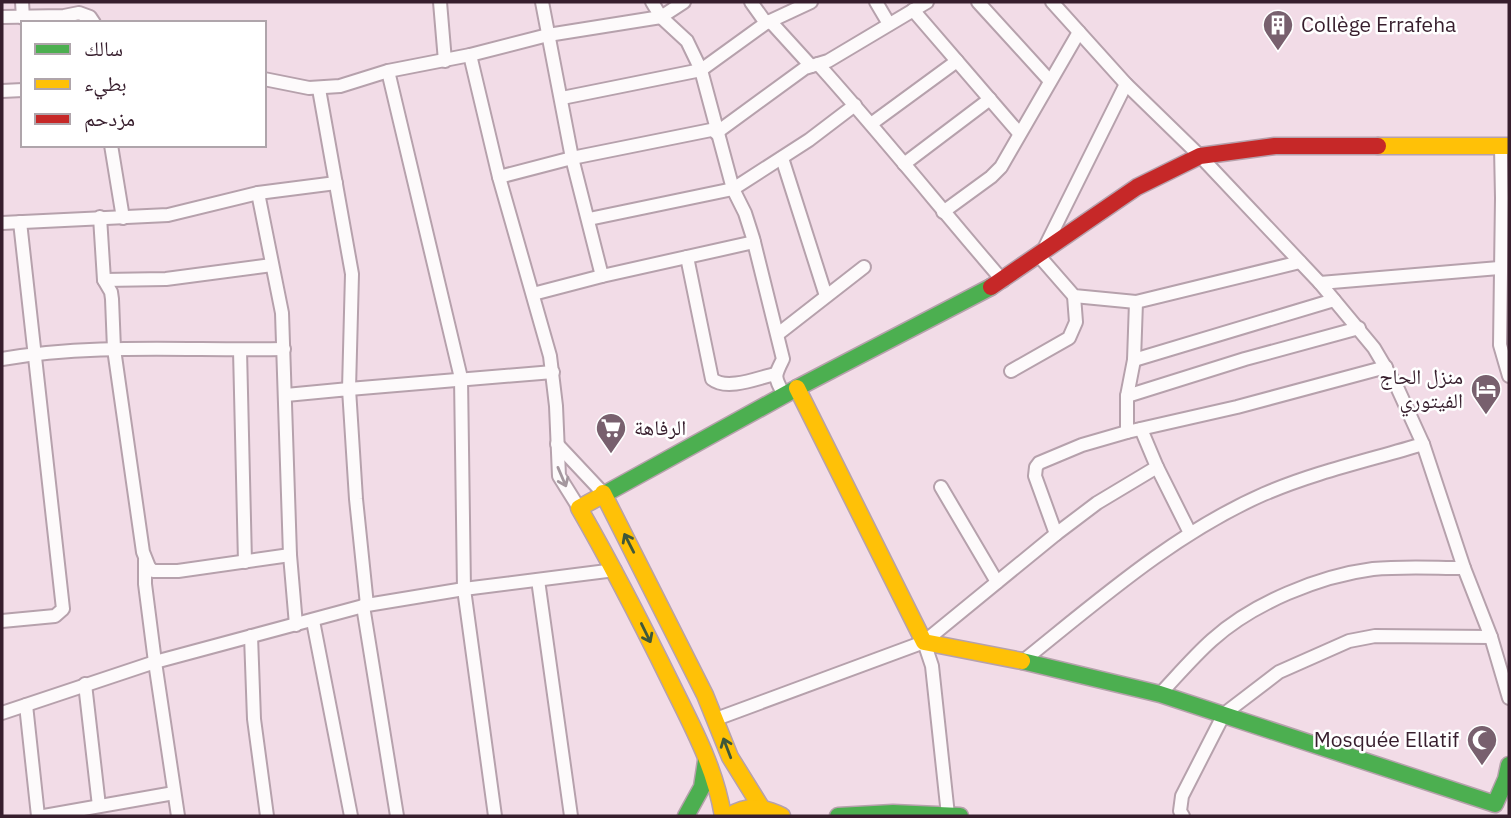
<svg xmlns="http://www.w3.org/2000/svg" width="1511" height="818" font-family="'IBM Plex Sans','Noto Naskh Arabic',sans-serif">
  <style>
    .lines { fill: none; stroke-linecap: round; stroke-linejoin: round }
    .street-casing { stroke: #b6a1ac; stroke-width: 16 }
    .fast-casing { stroke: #b6a1ac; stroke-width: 19 }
    .slow-casing { stroke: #b6a1ac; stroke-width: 19 }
    .jam-casing { stroke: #b6a1ac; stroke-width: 19 }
    .street { stroke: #fdfafb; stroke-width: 12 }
    .fast { stroke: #4caf50; stroke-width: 16 }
    .slow { stroke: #ffc107; stroke-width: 16 }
    .jam { stroke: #c62828; stroke-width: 16 }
    .oneway { stroke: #a4979e }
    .oneway2 { stroke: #3f583b }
    .labels { text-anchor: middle; stroke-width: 5; stroke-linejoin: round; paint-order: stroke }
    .poi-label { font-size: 21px; fill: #371e2d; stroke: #fff; text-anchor: start }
  </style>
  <rect width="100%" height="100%" fill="#f2dce7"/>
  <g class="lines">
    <g class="street-casing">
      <g id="street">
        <path d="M22,2L23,18"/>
        <path d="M440,2L445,61"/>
        <path d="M542,2L572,158L602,276"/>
        <path d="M652,2L661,17L687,41L701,70L733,189L745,213L753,238L783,359C774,377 774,376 784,395"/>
        <path d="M876,2L889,24"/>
        <path d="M978,2L1050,81"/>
        <path d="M1052,2L1126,84L1200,156L1320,283L1374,348L1397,387L1423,444L1464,568L1491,637L1509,698"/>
        <path d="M913,10L1019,133"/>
        <path d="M2,17L64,16L79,13L90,17L94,23"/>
        <path d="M770,21L811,66"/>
        <path d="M766,23L811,2"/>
        <path d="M470,55L499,177L550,356L556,406L559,476L579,508"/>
        <path d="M818,64C882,135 941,209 1003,281"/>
        <path d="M388,71L461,378L464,589L495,816"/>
        <path d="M264,79L309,88L340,86L388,71L470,55L548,35L661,17L684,2"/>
        <path d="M1126,84L1040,257L1074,296L1136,302L1300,262"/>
        <path d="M319,89L352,274L349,389L553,372"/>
        <path d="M2,91L23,90"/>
        <path d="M562,98L701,70L766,23L751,2"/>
        <path d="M871,124L957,61"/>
        <path d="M716,133L805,68L828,61L927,2"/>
        <path d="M111,145L123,218"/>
        <path d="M1501,147L1502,198L1500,345L1509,376"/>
        <path d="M782,158L826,296"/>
        <path d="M904,164L990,99"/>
        <path d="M499,177L572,158L716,129"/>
        <path d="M258,193L282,313L290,555L296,625"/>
        <path d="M943,212L991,177L1001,167L1079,32"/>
        <path d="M100,217L104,280L111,292L112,299L114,349L143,552L149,567L153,571H178L290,555"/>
        <path d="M589,219L733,189L809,140L855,105"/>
        <path d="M2,223L168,215L258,193L336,183"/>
        <path d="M687,257L712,379C727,391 758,378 775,374"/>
        <path d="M104,280L166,279L272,265"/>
        <path d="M1320,283L1499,268"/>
        <path d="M533,294L602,276L754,242"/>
        <path d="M778,334L864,267"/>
        <path d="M240,350L245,562"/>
        <path d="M2,359C94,343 190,351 284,349"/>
        <path d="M1134,360L1334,300"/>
        <path d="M1011,371L1069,338L1076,322L1074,296"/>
        <path d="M286,395L349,389L356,499L367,605"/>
        <path d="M1127,396L1245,359L1359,328"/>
        <path d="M1127,432V396L1134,360L1136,302"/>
        <path d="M557,444L603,493"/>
        <path d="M1157,467L1190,533"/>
        <path d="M941,487L997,582"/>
        <path d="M1056,534L1097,503L1157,467L1141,429"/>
        <path d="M145,560V584L155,662L178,816"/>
        <path d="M538,580L571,816"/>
        <path d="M363,606L397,816"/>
        <path d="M2,621L55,616L63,609L20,222"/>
        <path d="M313,621L351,816"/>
        <path d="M251,636L254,719L267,816"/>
        <path d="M924,642L932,666L948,815"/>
        <path d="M1023,661C1099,600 1175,533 1264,494C1315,472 1370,460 1423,444"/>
        <path d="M85,684L99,806"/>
        <path d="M1160,694C1177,676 1194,656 1212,640C1253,603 1319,576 1373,569C1403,566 1434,568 1464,568"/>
        <path d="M26,705L38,816"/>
        <path d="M2,713L155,662L367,605L464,589L615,570"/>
        <path d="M716,719L924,642L1056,534L1035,476L1036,467L1039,463L1082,445L1127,432L1237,407L1386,367"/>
        <path d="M44,816L174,793"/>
        <path d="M1183,816L1180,811L1182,796L1224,714L1279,672L1349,641L1375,636L1491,637"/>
      </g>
    </g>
    <g class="fast-casing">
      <g id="fast">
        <path d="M601,496L797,388L991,287"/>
        <path d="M1022,661L1160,694L1495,804L1506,779L1509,765"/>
        <path d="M686,816L702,787L706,761"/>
        <path d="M838,816L893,813L960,816"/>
      </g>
    </g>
    <g class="slow-casing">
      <g id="slow">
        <path d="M1378,146H1509"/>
        <path d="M797,388L924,642L1022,661"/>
        <path d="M603,493L705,695L730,757L761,807"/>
        <path d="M601,496L579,508C612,565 642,624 671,683C692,726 715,767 723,816"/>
        <path d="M729,816C747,805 763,806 782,816"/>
      </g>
    </g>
    <g class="jam-casing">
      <path id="jam" d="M991,287L1137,187L1200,156L1275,146H1378"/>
    </g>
    <use href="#street" class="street"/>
    <use href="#fast" class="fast"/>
    <use href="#slow" class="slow"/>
    <use href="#jam" class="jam"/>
  </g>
  <defs><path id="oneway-shaft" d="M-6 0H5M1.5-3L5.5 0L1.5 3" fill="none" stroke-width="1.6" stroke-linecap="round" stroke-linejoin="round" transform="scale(1.75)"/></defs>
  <use class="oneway" href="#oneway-shaft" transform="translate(562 477) rotate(67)"/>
  <g class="oneway2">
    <use href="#oneway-shaft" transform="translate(629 543) rotate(-117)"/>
    <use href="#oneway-shaft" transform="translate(646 633) rotate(64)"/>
    <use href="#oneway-shaft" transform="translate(727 748) rotate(-111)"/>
  </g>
  <defs>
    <g id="building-pin" transform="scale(1.575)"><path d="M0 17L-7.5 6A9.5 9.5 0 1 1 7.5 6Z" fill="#78606e" stroke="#fff"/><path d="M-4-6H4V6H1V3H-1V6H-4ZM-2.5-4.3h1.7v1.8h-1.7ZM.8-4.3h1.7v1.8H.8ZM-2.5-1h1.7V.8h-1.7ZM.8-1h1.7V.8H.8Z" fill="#fff"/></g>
    <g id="hotel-pin" transform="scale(1.575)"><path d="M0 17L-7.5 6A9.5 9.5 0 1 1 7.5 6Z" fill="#78606e" stroke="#fff"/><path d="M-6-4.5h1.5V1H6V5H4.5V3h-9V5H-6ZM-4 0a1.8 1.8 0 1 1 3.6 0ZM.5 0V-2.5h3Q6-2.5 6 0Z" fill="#fff"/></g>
    <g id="supermarket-pin" transform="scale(1.575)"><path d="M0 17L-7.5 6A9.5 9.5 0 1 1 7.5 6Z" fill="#78606e" stroke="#fff"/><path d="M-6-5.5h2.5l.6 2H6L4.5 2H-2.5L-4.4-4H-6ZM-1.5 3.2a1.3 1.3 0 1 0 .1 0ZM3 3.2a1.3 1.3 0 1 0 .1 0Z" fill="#fff"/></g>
    <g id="mosque-pin" transform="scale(1.575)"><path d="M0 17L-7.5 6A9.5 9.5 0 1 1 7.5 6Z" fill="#78606e" stroke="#fff"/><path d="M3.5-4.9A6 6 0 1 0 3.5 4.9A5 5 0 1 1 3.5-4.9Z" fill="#fff"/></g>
  </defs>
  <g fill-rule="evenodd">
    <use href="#building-pin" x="1278" y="25"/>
    <use href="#hotel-pin" x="1486" y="389"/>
    <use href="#supermarket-pin" x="611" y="428"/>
    <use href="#mosque-pin" x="1482" y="740"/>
  </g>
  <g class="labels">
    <g class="poi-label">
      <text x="1301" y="32">Collège Errafeha</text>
      <text x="1463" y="384" text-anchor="end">منزل الحاج<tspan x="1463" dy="24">الفيتوري</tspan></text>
      <text x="634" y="435">الرفاهة</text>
      <text x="1459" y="747" text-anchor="end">Mosquée Ellatif</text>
    </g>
  </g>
  <rect width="1511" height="818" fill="none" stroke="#371e2d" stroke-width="7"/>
  <rect x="21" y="21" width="245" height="126" fill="#ffffff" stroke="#afa5ab" stroke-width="2"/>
  <rect x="35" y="44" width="35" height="10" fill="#4caf50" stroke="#afa5ab" stroke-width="2"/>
  <text x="84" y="56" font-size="21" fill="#371e2d">سالك</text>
  <rect x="35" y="79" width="35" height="10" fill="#ffc107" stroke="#afa5ab" stroke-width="2"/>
  <text x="84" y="91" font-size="21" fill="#371e2d">بطيء</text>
  <rect x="35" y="114" width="35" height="10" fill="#c62828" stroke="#afa5ab" stroke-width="2"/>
  <text x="84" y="126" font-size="21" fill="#371e2d">مزدحم</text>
</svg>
